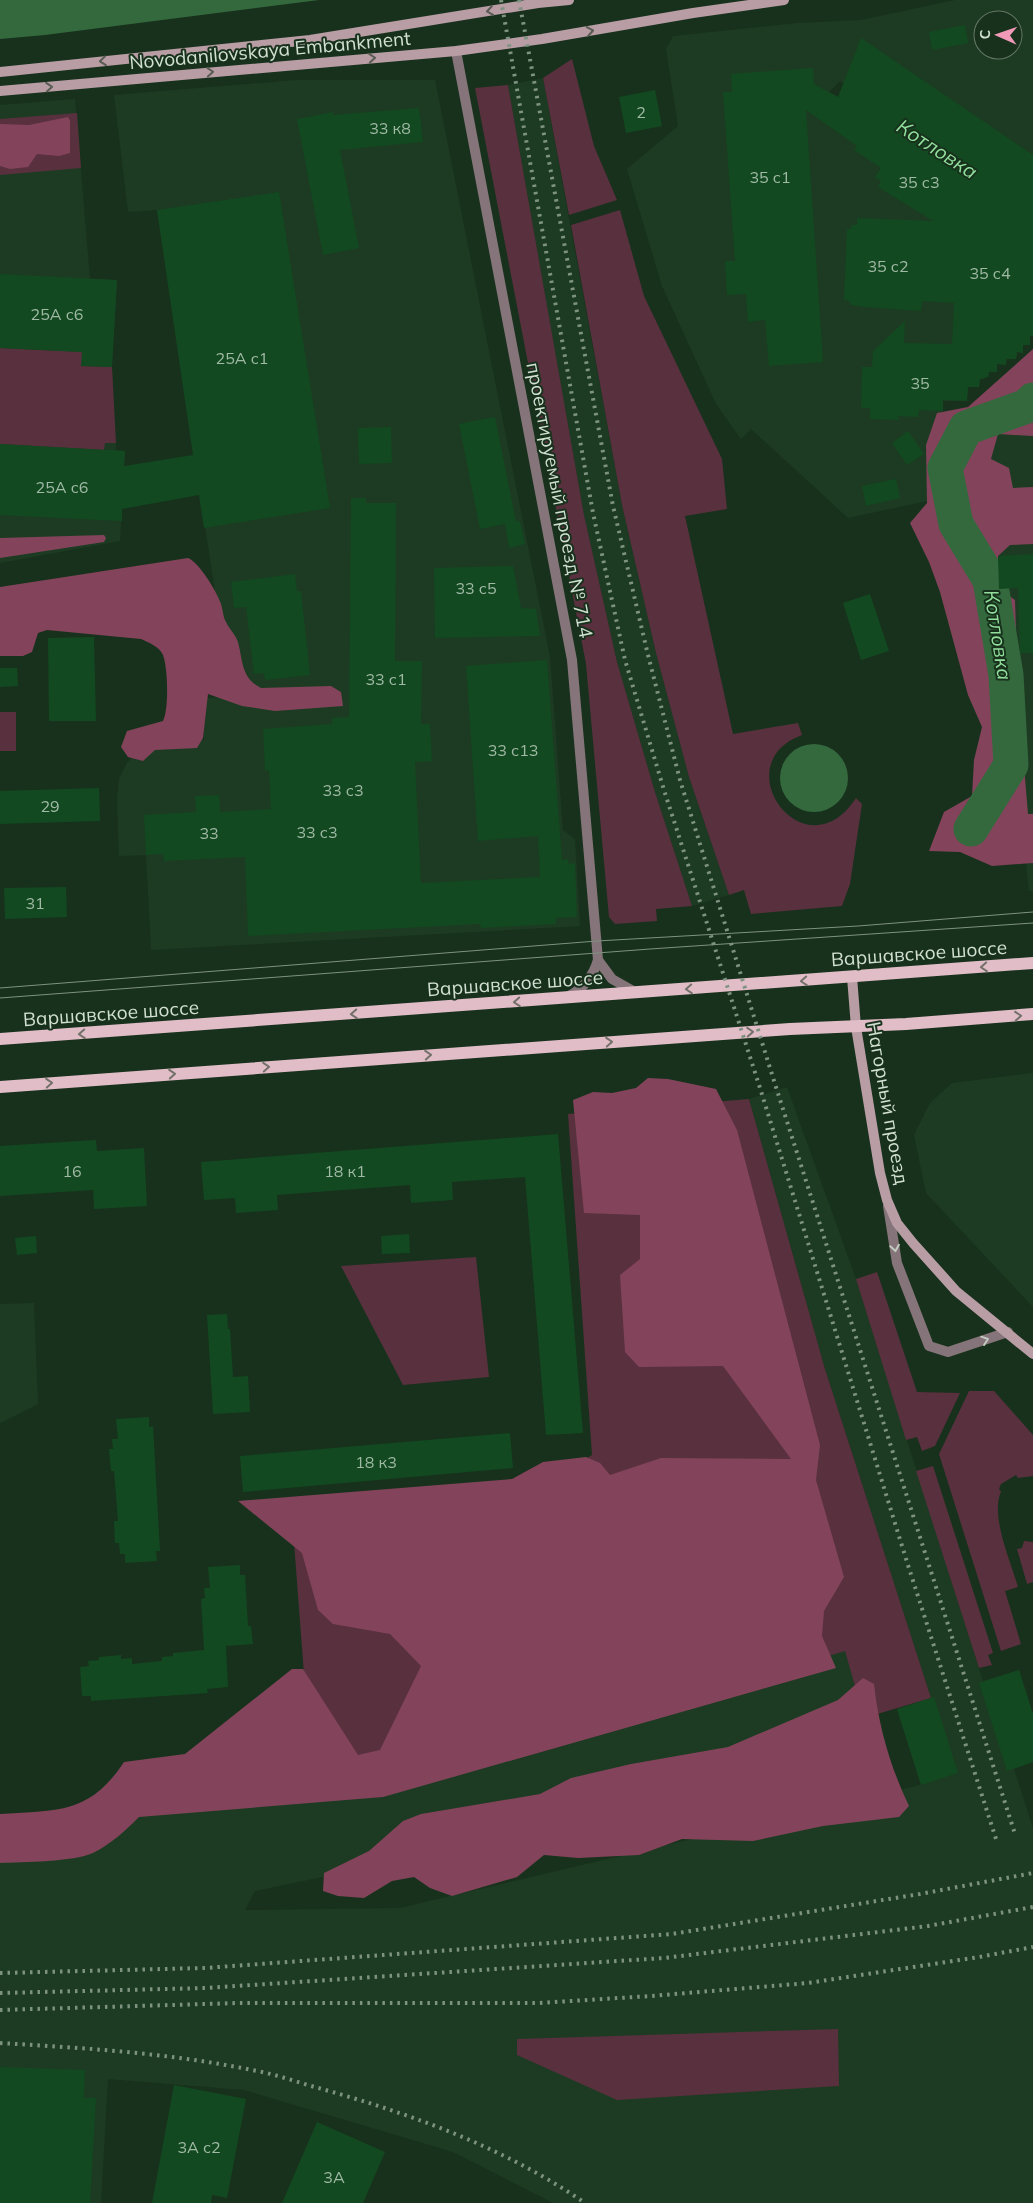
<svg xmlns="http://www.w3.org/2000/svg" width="1033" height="2203" font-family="Mulish,sans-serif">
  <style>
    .built { fill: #1d3b22; fill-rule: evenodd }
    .green { fill: #58303e }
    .forest { fill: #83445b }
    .water { fill: #34693e }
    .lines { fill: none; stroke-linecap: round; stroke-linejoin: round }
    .river { stroke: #34693e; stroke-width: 35 }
    .building { fill: #124920 }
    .street { stroke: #857479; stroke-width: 10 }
    .secondary { stroke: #b89da5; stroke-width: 10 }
    .primary { stroke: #e0bdc7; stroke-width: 12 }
    .tram { stroke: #7e9281; stroke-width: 1 }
    .rail { stroke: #7e9281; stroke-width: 4; stroke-dasharray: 2.5 5; stroke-linecap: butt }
    .oneway { stroke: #585c53 }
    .oneway2 { stroke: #727069 }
    .oneway3 { stroke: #c2cac0 }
    .labels { text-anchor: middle; stroke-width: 4; stroke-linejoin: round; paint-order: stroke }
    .number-label { font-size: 16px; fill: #a1baa6 }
    .street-label { font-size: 19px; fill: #d1e0d2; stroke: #18311c }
    .water-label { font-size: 20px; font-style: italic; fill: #92df9d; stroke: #18311c }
  </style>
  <rect width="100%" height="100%" fill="#18311c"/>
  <g class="built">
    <path d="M955,0H1033V209L840,81L829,92L876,117L1033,245V336H1030V345H1023V353L1017,352L1016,359H1007L1006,365L997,364V372H989L988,377H986L985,372L984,379H980L979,387H968L967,401H943L932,500L848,518L751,429L741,439L716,404L662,286L627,169L678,126L666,49L673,36L798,23L861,20ZM983,20H1013V50H983Z"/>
    <path d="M543,78L622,505L656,653L689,777L729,895L692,906L655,792L617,662L584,515L551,330L508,85Z"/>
    <path d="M297,80H435L550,657L563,830L575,839L580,926L151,950L146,855L119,856L117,799L119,779L127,763L138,751L152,743L204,740V698L231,697L157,210L128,212L114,95Z"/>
    <path d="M75,99L90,279L117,280L112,367L116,450L125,451L120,541L0,563V105Z"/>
    <path d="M1033,414V891H1029L983,440Z"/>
    <path d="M1033,1073V1307L926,1193L914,1135L930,1103L952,1083Z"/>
    <path d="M787,1087L856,1279L983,1681L1019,1670L1033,1714V1762L1014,1769L1033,1828V2203H553L453,2152L244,2090L108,2079L101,2203H0V1815L368,1789L636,1714L846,1650L864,1718L419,1857L255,1891L245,1910L400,1908L921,1785L897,1709L931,1698L825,1369L749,1099Z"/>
    <path d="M34,1303L38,1404L0,1423V1304Z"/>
  </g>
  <g class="green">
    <path d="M572,59L594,146L617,200L569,215L543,78Z"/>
    <path d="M508,85L584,515L617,662L655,792L692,906L656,909L657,921L615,924L609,917L586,664L475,88Z"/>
    <path d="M77,113L81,168L0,175V119Z"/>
    <path d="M620,210L644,296L722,459L727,509L685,516L733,734L798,723L802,735C723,764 805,876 856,798L862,804L850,884L842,906L751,914L744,890L729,895L689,777L656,653L622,505L571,225Z"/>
    <path d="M0,348L82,352V366L112,367L116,443H105L104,450L0,444Z"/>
    <rect x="0" y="712" width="16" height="39"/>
    <path d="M749,1099L825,1369L931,1698L864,1718L845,1651L636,1714L313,1793L292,1516L527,1493L592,1455L568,1114Z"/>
    <path d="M476,1257L489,1377L403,1385L341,1266Z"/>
    <path d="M877,1272L917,1392L960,1393L935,1446L922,1451L917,1437L906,1440L856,1279Z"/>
    <path d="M969,1391H994L1033,1435V1476L1018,1478L1016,1475L1001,1484L999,1489L1001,1492C990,1516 1011,1562 1018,1587L1005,1591L1021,1644L1001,1651L939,1454Z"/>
    <path d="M933,1466L993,1653L988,1655L992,1665L979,1668L916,1471Z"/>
    <path d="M1024,1541L1033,1542V1582L1027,1584L1017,1549L1022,1548Z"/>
    <path d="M838,2029L839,2086L617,2100L517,2055V2039Z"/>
  </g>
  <g class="forest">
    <path d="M68,117L70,121V153L59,156L37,154L28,167L10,169L0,166V124L29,125Z"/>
    <path d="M1033,349V436L998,434L991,459L1009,468L1013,488L1033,487V544L1010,545L998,556L999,589L1015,600L1018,694L1028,814H1033V863L992,866L960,852L929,851L944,812L972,796L974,760L982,727L968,695L940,592L929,562L910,523L927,503L926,445L937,413L968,407Z"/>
    <path d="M104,535L106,538L104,542L0,558V538Z"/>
    <path d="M188,558C199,562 217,592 221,604C223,610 223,617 226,622C229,629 236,635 238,642C243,661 241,678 261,688L331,686L341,692L343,706L275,711L242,706L208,694L203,738L197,748L155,750L143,761L128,757L121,747L127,731L163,721C169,709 168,668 163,655C160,647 148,642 141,639L47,630L38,633L32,652L23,656H0V587Z"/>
    <path d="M648,1078L668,1079L716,1089L737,1130L820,1445L816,1480L844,1577L824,1611L822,1636L836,1668L383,1797L139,1817C125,1831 111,1844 93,1853C73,1862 23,1862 0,1863V1814C57,1810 89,1815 124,1762L185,1754L292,1669H303L358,1755L380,1750L421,1666L390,1634L333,1624L318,1610L302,1553L238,1501L512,1479L543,1462L586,1457L600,1463L610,1475L661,1458L791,1459L723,1366L639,1367L625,1352L620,1275L640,1259V1215L584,1213L573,1100L593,1092L612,1093L636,1088Z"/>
    <path d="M863,1678L874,1684C879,1728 890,1766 909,1806L899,1817L823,1826L753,1841L682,1839L639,1855L578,1858L544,1855L517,1877L452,1896L430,1888L414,1877L392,1881L364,1898L338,1896L323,1891L324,1873L369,1851L403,1821L421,1814L540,1794L571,1778L631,1764L728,1747L838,1700Z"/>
  </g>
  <g class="water">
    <path d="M0,0H319L45,35L0,39Z"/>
    <circle cx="814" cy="778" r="34"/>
  </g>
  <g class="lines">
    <path class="river" d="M971,829L1011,765L1006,675L990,580L956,524L945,468L966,428L1027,406L1033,400"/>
  </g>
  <g class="building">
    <path d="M965,25L968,43L932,50L929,32Z"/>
    <path d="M861,38L1033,155V336H1030V345H1023V353L1017,352L1016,359H1006V365L997,364V372H989L988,377L980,379L979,387H968L967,401L943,400V411L919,410L918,417L897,416L900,420L870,419V408H861L862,367H872L873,351L905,321L904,343L952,344L954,303L922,301L921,311L865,307L851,305L849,301L844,300L847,229H851V225H857V218L933,221L878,187L881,181L875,177L881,168L854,150L857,146L806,110L823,362L769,366L765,320L748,322L746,294L727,295L725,261H735L723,92H732L731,74L813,68L814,84L838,97Z"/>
    <path d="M655,90L662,126L626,133L619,97Z"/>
    <path d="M419,108L423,142L340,150L359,248L323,255L297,119L333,112V115Z"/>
    <path d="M279,192L330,508L204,528L199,495L122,509V521L0,515V444L125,451L124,466L193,455L157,210Z"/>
    <path d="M0,274L117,280L112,367L81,366L82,352L0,348Z"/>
    <path d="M495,417L516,522L520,521L525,544L509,548L505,524L480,529L459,424Z"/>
    <path d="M391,427L392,463L359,464L358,428Z"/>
    <path d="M908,431L924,454L907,465L892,443Z"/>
    <path d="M896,479L900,498L866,506L862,486Z"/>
    <path d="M351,498H366V503H396L395,661H422L421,724H430L432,761L415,762L421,883L540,877L538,836L478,841L466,666L547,660L562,860L568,859L569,864L575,863L577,917L556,918V924L481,928L480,924L248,936L245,857L164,861L163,854L146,855L144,815L196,812L195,796L219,795L220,812L271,809L269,770L265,771L263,729L332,724V718L349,717Z"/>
    <path d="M1033,554V653H1020L1018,588L999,589L998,556Z"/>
    <path d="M513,566L521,608L536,609L540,636L435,638L434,568Z"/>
    <path d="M295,574L297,591H301L310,675L265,680L264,673L254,674L246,607L234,608L231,582Z"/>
    <path d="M870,594L889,651L861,660L843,603Z"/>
    <path d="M94,637L96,721H49L48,638Z"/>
    <path d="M0,668H17L18,686L0,687Z"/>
    <path d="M99,788L100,821L0,824V791Z"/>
    <path d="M66,887L67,917L5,919L4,888Z"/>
    <path d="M558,1134L583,1433L546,1435L525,1177L452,1182L453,1200L411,1203L410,1185L277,1195L278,1210L236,1213L235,1198L204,1200L201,1162Z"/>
    <path d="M96,1140L97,1151L144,1148L147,1206L94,1209L93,1190L0,1196V1146Z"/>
    <path d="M409,1234L410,1253L382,1254L381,1236Z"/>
    <path d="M36,1236L37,1253L17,1255L15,1238Z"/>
    <path d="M227,1314L228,1329H230L233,1377L248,1376L250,1412L213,1414L207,1315Z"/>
    <path d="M149,1417V1427L153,1426L160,1551H156L157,1561L125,1563V1554H120L119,1543H115L114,1521H118L114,1471H111L109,1449H113L112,1439H118L116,1419Z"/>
    <path d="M510,1433L513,1468L243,1492L240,1456Z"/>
    <path d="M240,1565V1575H245L248,1626H251L253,1644L226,1646L228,1687L207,1689L208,1693L91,1701V1696H82L80,1667L89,1666L88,1661L99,1660V1657L121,1655V1659L132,1658V1664L162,1661V1657L173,1656V1653L204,1650L201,1599L205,1598L204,1588H210L208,1567Z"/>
    <path d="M1019,1670L1033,1714V1762L1007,1771L979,1683Z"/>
    <path d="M934,1697L958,1773L921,1785L897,1709Z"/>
    <path d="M0,2067L85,2070L84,2098H96L90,2203H0Z"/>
    <path d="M174,2085L246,2099L227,2198L212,2195L211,2203H152Z"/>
    <path d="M317,2122L385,2152L363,2203H282Z"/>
  </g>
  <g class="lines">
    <g class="street">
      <path d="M456,51L572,660L598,960L612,979L635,992"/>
      <path d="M569,996C584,988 593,977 598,960"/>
      <path d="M888,1206L897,1263L929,1346L948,1352L1008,1332"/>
    </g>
    <g class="secondary">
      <path d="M0,72L310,40L538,3L569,0"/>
      <path d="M0,91L456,51L542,39L693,13L784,0"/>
      <path d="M852,977L856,1027L880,1173L887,1200L897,1223L913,1243L956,1291L1033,1354"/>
    </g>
    <g class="primary">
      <path d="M0,1039L1033,963"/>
      <path d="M0,1087L790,1029L906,1024L1033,1014"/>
    </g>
    <g class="tram">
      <path d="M0,988L597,941L858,926L1033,912"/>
      <path d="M0,998L650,949L1033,923"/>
    </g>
    <g class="rail">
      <path d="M501,0L593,513L625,660L664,790L760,1088L907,1562L996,1839"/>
      <path d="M519,0L613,506L648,655L680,780L775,1084L1015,1834"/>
      <path d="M0,1973L205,1968L672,1934L920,1894L1033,1873"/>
      <path d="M0,1993L206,1988L664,1958L928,1926L1033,1907"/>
      <path d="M0,2010L239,2003H539L651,1996L808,1983L979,1957L1033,1947"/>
      <path d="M0,2043C84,2048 169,2053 252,2070C276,2074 299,2083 322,2089C414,2115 505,2148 585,2203"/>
    </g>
  </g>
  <defs><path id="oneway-chevron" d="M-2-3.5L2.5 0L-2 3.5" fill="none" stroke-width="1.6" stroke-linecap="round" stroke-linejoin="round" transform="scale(1.25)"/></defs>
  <g class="oneway">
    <use href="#oneway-chevron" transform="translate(490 11) rotate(171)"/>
    <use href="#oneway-chevron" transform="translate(590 31) rotate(-10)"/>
    <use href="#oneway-chevron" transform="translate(372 58) rotate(-5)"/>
    <use href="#oneway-chevron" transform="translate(103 61) rotate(174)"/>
    <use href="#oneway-chevron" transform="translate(210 72) rotate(-5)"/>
    <use href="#oneway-chevron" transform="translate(49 87) rotate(-5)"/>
  </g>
  <g class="oneway2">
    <use href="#oneway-chevron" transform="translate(984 967) rotate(176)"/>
    <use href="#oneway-chevron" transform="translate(804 981) rotate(176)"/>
    <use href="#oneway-chevron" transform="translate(689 989) rotate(176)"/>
    <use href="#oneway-chevron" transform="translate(517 1002) rotate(176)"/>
    <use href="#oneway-chevron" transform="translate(354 1014) rotate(176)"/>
    <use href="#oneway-chevron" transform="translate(1018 1016) rotate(-4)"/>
    <use href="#oneway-chevron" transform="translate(750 1032) rotate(-4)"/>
    <use href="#oneway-chevron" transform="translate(82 1034) rotate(176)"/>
    <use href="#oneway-chevron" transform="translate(609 1042) rotate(-4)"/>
    <use href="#oneway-chevron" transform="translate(428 1055) rotate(-4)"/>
    <use href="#oneway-chevron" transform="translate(266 1067) rotate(-4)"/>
    <use href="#oneway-chevron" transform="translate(172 1074) rotate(-4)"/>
    <use href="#oneway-chevron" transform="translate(49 1083) rotate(-4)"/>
  </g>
  <g class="oneway3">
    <use href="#oneway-chevron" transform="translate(895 1248) rotate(81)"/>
    <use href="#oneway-chevron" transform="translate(985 1340) rotate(-19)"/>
  </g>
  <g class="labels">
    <g class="number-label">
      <text x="641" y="118">2</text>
      <text x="390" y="134">33 к8</text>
      <text x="770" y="183">35 с1</text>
      <text x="919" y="188">35 с3</text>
      <text x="888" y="272">35 с2</text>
      <text x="990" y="279">35 с4</text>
      <text x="57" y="320">25А с6</text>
      <text x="242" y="364">25А с1</text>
      <text x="920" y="389">35</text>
      <text x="62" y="493">25А с6</text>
      <text x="476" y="594">33 с5</text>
      <text x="386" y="685">33 с1</text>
      <text x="513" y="756">33 с13</text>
      <text x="343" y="796">33 с3</text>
      <text x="50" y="812">29</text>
      <text x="317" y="838">33 с3</text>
      <text x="209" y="839">33</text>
      <text x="35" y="909">31</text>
      <text x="72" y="1177">16</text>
      <text x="345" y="1177">18 к1</text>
      <text x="376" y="1468">18 к3</text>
      <text x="199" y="2153">3А с2</text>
      <text x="334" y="2183">3А</text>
    </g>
    <g class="street-label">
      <text transform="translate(270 50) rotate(-5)" y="7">Novodanilovskaya Embankment</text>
      <text transform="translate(560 500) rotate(79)" y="7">проектируемый проезд № 714</text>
      <text transform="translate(919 953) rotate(-4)" y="7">Варшавское шоссе</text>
      <text transform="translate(515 983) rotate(-4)" y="7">Варшавское шоссе</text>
      <text transform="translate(111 1013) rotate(-4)" y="7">Варшавское шоссе</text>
      <text transform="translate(888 1103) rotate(80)" y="7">Нагорный проезд</text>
    </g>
    <g class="water-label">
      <text transform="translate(937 149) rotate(33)" y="7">Котловка</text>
      <text transform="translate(998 635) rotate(81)" y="7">Котловка</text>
    </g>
  </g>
  <g transform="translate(998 35) rotate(272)"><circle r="24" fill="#18311c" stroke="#627765"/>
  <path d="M0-4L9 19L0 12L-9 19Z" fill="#f09ab7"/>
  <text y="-8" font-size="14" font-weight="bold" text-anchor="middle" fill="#d1e0d2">С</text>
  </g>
</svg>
